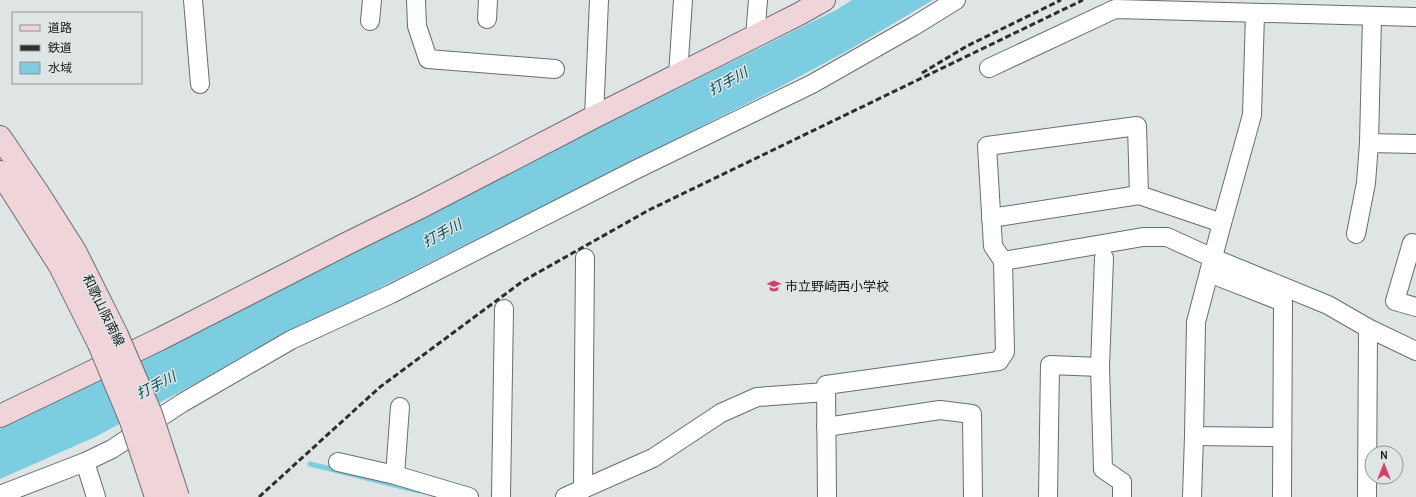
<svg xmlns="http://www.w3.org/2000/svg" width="1416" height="497" font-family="Karla,'Noto Sans JP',sans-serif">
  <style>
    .water { fill: #7dcde1 }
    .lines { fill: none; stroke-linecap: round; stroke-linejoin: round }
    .stream { stroke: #7dcde1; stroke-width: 5 }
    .street-casing { stroke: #696d6e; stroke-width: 20 }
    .secondary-casing { stroke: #696d6e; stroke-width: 24 }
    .street { stroke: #fff; stroke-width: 18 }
    .secondary { stroke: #efd5da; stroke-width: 22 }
    .rail { stroke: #2d2f2f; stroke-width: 3; stroke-dasharray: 6 3; stroke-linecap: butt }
    .secondary-bridge-casing { stroke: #696d6e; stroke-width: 24; stroke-linecap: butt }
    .secondary-bridge { stroke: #efd5da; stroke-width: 22 }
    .labels { text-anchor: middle; stroke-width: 3; stroke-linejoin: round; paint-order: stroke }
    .poi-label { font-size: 13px; fill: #171919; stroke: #dfe4e5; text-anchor: start }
    .street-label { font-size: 13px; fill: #171919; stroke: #dfe4e5 }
    .water-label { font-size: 14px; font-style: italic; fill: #014d5b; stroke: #dfe4e5 }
  </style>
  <rect width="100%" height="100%" fill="#dfe4e5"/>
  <path class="water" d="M852,0H933L847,51L778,88L371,292L264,347L95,437L0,479V429L222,315L836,10Z"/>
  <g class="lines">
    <path class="stream" d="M310,464L419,491"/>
    <g class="street-casing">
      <g id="street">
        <path d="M193,0L200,84"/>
        <path d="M416,0L417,26L428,59L555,69"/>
        <path d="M487,19L488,0"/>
        <path d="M370,21L372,0"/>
        <path d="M755,37L758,0"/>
        <path d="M989,68L1115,9L1416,17"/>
        <path d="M678,75L683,0"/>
        <path d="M594,117L599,0"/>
        <path d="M1369,143L1372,17"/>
        <path d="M991,218L1139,195L1222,223L1252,115L1255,14"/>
        <path d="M1222,223L1196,322L1194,436L1282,437"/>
        <path d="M1356,234L1366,183L1369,143L1416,144"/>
        <path d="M1416,244L1412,243L1395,301L1416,307"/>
        <path d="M1003,261L993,246L987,146L1137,126L1139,195"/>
        <path d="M1209,273L1283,302L1282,497"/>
        <path d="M1100,367L1103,469L1122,482V497"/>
        <path d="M826,427L940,410L972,414L973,497"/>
        <path d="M85,462L96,497"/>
        <path d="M338,462L395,475L469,497"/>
        <path d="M395,475L400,407"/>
        <path d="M583,489L585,258"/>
        <path d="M0,495L85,462L112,449L182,403L291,340L391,294L635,170L812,84L914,26L956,0"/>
        <path d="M501,497L504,309"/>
        <path d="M565,497L653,458L721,413L757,397L826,392"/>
        <path d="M827,497L826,385L999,361L1005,352L1003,261L1143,237H1167L1213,258L1328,305L1368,328L1416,351"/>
        <path d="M1048,497L1050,365L1100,367L1104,258"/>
        <path d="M1192,497L1194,436"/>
        <path d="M1367,497L1368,328"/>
      </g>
    </g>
    <g class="secondary-casing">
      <g id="secondary">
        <path d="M0,137L38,193L75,251L117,335"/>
        <path d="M0,172L60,266L99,344"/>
        <path d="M0,416L160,339L346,244L421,207L594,117L799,14L824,0"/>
      </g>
    </g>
    <use href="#street" class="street"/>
    <use href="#secondary" class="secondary"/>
    <g class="rail">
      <path d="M922,73L967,46L1061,0"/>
      <path d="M259,497L380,387L523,281L649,210L1083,0"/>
    </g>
    <g class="secondary-bridge-casing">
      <g id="secondary-bridge">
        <path d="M117,335L151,414L178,497"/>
        <path d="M99,344L131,421L156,497"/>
      </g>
    </g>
    <use href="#secondary-bridge" class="secondary-bridge"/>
  </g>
  <defs>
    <g id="school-bare" transform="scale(1.08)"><path d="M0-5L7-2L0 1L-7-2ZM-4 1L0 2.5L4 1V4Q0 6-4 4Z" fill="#d14369" stroke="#dfe4e5" stroke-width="2.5" paint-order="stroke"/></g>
  </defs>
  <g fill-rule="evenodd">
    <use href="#school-bare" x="774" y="286"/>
  </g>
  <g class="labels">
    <g class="poi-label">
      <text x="785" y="291">市立野崎西小学校</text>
    </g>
    <g class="street-label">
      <text transform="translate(104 310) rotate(64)" y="5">和歌山阪南線</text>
    </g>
    <g class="water-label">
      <text transform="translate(728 81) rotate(-28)" y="5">打手川</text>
      <text transform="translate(442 233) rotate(-28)" y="5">打手川</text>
      <text transform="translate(156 385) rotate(-27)" y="5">打手川</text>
    </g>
  </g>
  <rect x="12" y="12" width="130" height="72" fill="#dfe4e5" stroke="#8f9393"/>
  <rect x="20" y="25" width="20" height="6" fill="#efd5da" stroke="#8f9393"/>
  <text x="48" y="32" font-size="12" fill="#171919">道路</text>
  <rect x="20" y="45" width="20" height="6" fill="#2d2f2f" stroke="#8f9393"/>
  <text x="48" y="52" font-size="12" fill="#171919">鉄道</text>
  <rect x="20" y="62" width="20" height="12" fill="#7dcde1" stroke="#8f9393"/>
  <text x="48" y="72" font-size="12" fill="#171919">水域</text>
  <g transform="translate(1384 465)"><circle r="19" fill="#dfe4e5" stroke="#8f9393"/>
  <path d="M0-3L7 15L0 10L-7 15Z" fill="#d14369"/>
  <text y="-6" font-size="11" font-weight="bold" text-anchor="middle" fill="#171919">N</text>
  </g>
</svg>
